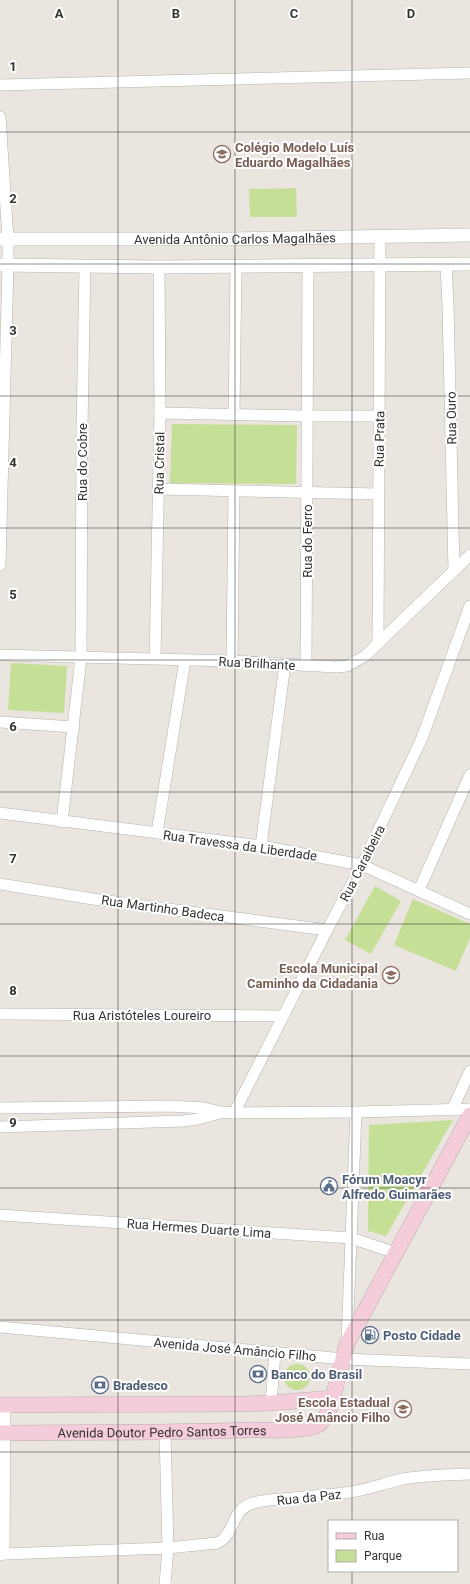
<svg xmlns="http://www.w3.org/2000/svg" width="470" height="1584" font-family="Roboto,sans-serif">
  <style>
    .park { fill: #c6df97 }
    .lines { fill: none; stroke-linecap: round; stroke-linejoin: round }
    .minor-casing { stroke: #b7b2ac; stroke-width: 12 }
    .tertiary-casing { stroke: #b7b2ac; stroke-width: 14 }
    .secondary-casing { stroke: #b7b2ac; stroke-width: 16 }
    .minor { stroke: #fff; stroke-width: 11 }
    .tertiary { stroke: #fff; stroke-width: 13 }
    .secondary { stroke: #f4ccda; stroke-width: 15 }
    .grid { fill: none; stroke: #353330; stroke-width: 1; stroke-opacity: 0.55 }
    .labels { text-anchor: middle; stroke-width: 4; stroke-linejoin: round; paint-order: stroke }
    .education-label { font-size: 13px; font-weight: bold; fill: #785e54; stroke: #fff; text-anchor: end }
    .street-label { font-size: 13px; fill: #353330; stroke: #fff }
    .service-label { font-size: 13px; font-weight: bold; fill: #4e5e75; stroke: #fff; text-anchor: start }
    .grid-label { font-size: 13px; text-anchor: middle; font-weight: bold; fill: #353330; stroke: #fff; stroke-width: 4; stroke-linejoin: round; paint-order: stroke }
  </style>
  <rect width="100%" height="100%" fill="#eae5df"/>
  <g class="park">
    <path d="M296,188L297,217H250L249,189Z"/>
    <path d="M172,424L297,425L296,484L170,483Z"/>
    <path d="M11,663L67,666L64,713L8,710Z"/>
    <path d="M375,886L401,901L371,954L345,940Z"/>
    <path d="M413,899L470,924V938L456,971L394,945Z"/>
    <path d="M453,1120L386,1236L368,1231L369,1125Z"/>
    <circle cx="297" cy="1377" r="13"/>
  </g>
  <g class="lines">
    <g class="minor-casing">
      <g id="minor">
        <path d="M0,85L470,73"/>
        <path d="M0,117L8,239V265L0,565"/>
        <path d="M446,265L448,305L454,571"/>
        <path d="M160,413L308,416H379"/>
        <path d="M234,415L236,266"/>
        <path d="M158,489L378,494"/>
        <path d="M378,641L380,237"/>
        <path d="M0,655L232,661L336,667L347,666L365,656L470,555"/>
        <path d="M155,658L160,413L159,267"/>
        <path d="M232,661L234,491"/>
        <path d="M306,666L308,266"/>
        <path d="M0,722L74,727"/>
        <path d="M0,813L261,846L362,865L470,914"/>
        <path d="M62,822L81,658L82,427L85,266"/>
        <path d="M157,833L185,660"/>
        <path d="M261,846L285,664"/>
        <path d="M0,884L93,899L327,930"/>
        <path d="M419,890L470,775"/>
        <path d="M0,1014L284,1016"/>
        <path d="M0,1108L170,1106L204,1108L221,1112L234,1113L356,1112L470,1109"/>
        <path d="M452,1110L470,1071"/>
        <path d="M234,1113L327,930L362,865L422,738L470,606"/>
        <path d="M0,1127L183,1121L198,1119L220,1113"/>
        <path d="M0,1215L351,1238L396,1253"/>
        <path d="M0,1327L344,1359L470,1364"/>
        <path d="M347,1341L356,1112"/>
        <path d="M271,1403L275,1353"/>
        <path d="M4,1554L5,1405"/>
        <path d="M0,1555L4,1554L168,1548L217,1543C234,1536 231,1513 248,1505C258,1500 270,1500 281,1499C302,1497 323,1496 344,1493C365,1491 384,1483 403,1479C425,1475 448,1475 470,1474"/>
        <path d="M165,1584L168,1548L165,1433"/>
      </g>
    </g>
    <g class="tertiary-casing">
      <g id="tertiary">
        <path id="s1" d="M0,239H231L470,235"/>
        <path d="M0,265L159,267L470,264"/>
      </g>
    </g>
    <g class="secondary-casing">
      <g id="secondary">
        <path d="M0,1405L243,1404L271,1403L333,1398"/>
        <path id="s2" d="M0,1433C83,1432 166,1433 248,1430C264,1430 305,1432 318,1425C324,1421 327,1414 330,1408L347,1344L470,1115"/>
      </g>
    </g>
    <use href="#minor" class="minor"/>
    <use href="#tertiary" class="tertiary"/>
    <use href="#secondary" class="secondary"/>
  </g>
  <path class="grid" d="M118,0V1584M235,0V1584M352,0V1521M0,132H470M0,264H470M0,396H470M0,528H470M0,660H470M0,792H470M0,924H470M0,1056H470M0,1188H470M0,1320H470M0,1452H470M352,1571V1584"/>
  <defs>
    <g id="school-ring" transform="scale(0.9)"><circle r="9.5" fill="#fff" stroke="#8d6e63" stroke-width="1.5"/><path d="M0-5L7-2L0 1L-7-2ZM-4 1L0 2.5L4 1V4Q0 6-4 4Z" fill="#8d6e63"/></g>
    <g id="civic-ring" transform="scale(0.9)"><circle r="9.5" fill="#fff" stroke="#5c6f8a" stroke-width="1.5"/><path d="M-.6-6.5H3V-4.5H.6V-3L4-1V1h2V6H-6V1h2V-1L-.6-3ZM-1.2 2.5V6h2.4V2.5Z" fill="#5c6f8a"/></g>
    <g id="fuel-ring" transform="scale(0.9)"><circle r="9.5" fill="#fff" stroke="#5c6f8a" stroke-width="1.5"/><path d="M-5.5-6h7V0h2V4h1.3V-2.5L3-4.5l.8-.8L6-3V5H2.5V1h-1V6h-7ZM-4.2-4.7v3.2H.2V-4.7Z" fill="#5c6f8a"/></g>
    <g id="bank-ring" transform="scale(0.9)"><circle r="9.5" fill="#fff" stroke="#5c6f8a" stroke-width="1.5"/><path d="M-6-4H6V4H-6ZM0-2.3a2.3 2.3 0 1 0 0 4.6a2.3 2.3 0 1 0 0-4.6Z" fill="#5c6f8a"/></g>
  </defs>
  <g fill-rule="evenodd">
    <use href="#school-ring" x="222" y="154"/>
    <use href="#school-ring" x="391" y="975"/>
    <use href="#civic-ring" x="329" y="1186"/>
    <use href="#fuel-ring" x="370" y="1335"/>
    <use href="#bank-ring" x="258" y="1374"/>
    <use href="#bank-ring" x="100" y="1385"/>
    <use href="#school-ring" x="403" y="1409"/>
  </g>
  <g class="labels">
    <g class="education-label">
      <text x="235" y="152" text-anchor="start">Colégio Modelo Luís<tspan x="235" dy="15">Eduardo Magalhães</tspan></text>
      <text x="378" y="973">Escola Municipal<tspan x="378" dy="15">Caminho da Cidadania</tspan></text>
      <text x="390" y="1407">Escola Estadual<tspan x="390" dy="15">José Amâncio Filho</tspan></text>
    </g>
    <g class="street-label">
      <text dy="5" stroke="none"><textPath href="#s1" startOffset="235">Avenida Antônio Carlos Magalhães</textPath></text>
      <text transform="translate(451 418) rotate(-91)" y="5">Rua Ouro</text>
      <text transform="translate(379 439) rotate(-89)" y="5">Rua Prata</text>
      <text transform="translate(82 462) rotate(-90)" y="5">Rua do Cobre</text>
      <text transform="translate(159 463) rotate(-89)" y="5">Rua Cristal</text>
      <text transform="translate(307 541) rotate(-90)" y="5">Rua do Ferro</text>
      <text transform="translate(257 663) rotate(3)" y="5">Rua Brilhante</text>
      <text transform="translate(240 845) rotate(8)" y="5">Rua Travessa da Liberdade</text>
      <text transform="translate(362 863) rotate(-63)" y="5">Rua Caraibeira</text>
      <text transform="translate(163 908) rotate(8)" y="5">Rua Martinho Badeca</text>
      <text x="142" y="1020">Rua Aristóteles Loureiro</text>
      <text transform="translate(199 1228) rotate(4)" y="5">Rua Hermes Duarte Lima</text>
      <text transform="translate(235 1349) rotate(5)" y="5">Avenida José Amâncio Filho</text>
      <text dy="5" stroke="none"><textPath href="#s2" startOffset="162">Avenida Doutor Pedro Santos Torres</textPath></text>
      <text transform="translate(309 1497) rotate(-6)" y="5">Rua da Paz</text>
    </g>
    <g class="service-label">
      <text x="342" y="1184">Fórum Moacyr<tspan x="342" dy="15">Alfredo Guimarães</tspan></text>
      <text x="383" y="1340">Posto Cidade</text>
      <text x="271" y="1379">Banco do Brasil</text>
      <text x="113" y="1390">Bradesco</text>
    </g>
  </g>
  <g class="grid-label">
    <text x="59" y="18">A</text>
    <text x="176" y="18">B</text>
    <text x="294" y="18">C</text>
    <text x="411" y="18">D</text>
    <text x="13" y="71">1</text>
    <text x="13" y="203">2</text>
    <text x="13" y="335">3</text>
    <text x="13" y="467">4</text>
    <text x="13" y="599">5</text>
    <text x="13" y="731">6</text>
    <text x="13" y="863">7</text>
    <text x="13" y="995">8</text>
    <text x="13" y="1127">9</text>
  </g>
  <rect x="328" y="1520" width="130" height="52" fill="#ffffff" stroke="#aeadac"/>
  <rect x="336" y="1533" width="20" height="6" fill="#f4ccda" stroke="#aeadac"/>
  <text x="364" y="1540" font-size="12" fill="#353330">Rua</text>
  <rect x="336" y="1550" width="20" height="12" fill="#c6df97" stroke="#aeadac"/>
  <text x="364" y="1560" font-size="12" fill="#353330">Parque</text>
</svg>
